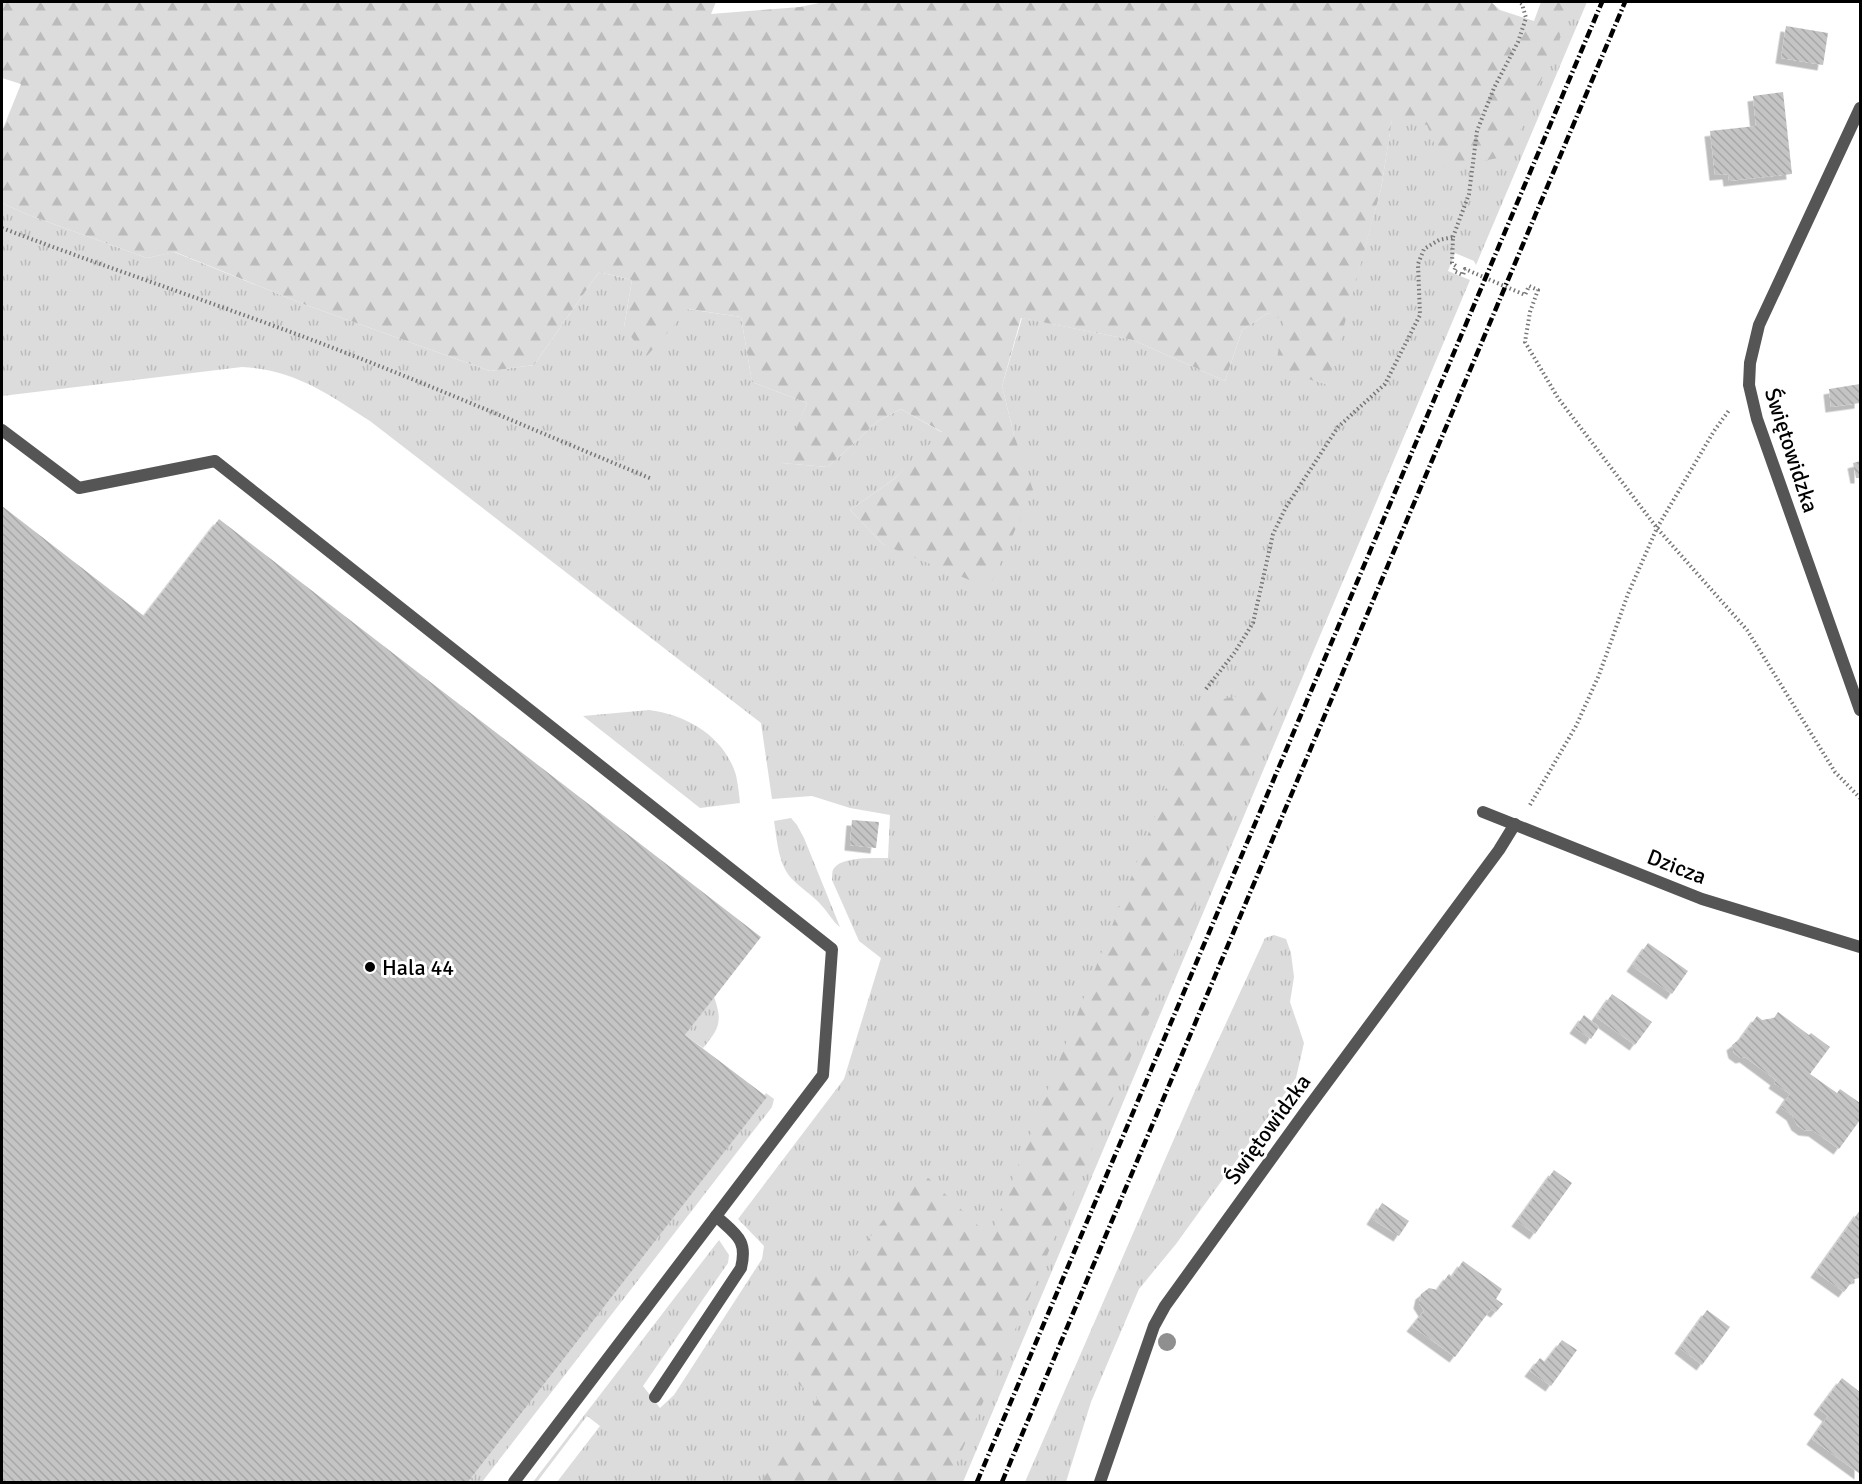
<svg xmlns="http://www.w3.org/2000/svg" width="1862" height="1484" font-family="Signika,sans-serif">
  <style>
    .grass { fill: url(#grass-tufts) }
    .forest { fill: url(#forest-firs) }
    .building { fill: url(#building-back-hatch); filter: url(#shadow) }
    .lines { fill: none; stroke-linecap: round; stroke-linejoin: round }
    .path { stroke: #777; stroke-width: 4; stroke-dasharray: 1.5 3; stroke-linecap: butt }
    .lane { stroke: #555; stroke-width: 12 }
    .street { stroke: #555; stroke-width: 12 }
    .rail { stroke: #000; stroke-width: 4.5; stroke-dasharray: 9 3 1.5 3; stroke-linecap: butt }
    .tree { fill: #8f8f8f }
    .poi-dot { fill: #000; stroke: #fff; stroke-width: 2 }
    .labels { text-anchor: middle; stroke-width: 6; stroke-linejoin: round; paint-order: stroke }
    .street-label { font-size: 22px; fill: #000; stroke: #fff }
    .poi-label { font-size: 22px; fill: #000; stroke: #fff; text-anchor: start }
  </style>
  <defs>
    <pattern id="grass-tufts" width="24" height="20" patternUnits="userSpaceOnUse" patternTransform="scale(1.5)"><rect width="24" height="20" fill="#dcdcdc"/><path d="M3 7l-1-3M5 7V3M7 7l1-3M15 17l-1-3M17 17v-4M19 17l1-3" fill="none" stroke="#bbb"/></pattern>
    <pattern id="forest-firs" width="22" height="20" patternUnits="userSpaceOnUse" patternTransform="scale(1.5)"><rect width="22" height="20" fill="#dcdcdc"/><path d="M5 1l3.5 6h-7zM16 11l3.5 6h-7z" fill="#bbb"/></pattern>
    <pattern id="building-back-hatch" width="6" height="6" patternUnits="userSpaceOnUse" patternTransform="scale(1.5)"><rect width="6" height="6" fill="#c4c4c4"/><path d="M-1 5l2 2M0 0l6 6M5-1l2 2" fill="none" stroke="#a7a7a7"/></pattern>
    <filter id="shadow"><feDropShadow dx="-5.5" dy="5.5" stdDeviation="0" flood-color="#0004"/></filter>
  </defs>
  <rect width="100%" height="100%" fill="#fff"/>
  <g class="grass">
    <path d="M1543,2H1587L1476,265L1474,261L1455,253L1448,271L1470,280L963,1482H557L600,1426L587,1416L537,1482H533L719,1240L729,1255L728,1263L643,1386L660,1408L674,1395L762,1259L764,1246L738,1219L844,1079L881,958L859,941L832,880C832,879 832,872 833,870C839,856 875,858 888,858L890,815L850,808L812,796L772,799L761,723L370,421C326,393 295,370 242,367L2,396V203L26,214L147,258L174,252L306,305L490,371L534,365L599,272L632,280L624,327L687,309L741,317L752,382L807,403L782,463L828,467L878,421L901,409L943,433L894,479L850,510L884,545L1014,435L1002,386L1022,318L1133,340L1225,381L1242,330L1268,313L1284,319L1327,385L1381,189L1392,119L1535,23Z"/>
    <path d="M649,710C687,715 724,736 736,775C738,784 739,794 740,803L700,808L583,716Z"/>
    <path d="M791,818L797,825L804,838L840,927C832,921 829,913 822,906C813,895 800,888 791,878C778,863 777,839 774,821Z"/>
    <path d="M1274,935L1286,939L1291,953L1294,977L1290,1002L1304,1043L1296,1078L1176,1244L1139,1289L1091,1402L1066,1482H1025L1194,1093L1265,938Z"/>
    <path d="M714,997C723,1022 719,1029 703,1048L685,1035Z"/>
    <path d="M766,1093L774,1099L772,1107L482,1482H468L766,1098L764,1096Z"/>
  </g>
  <g class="forest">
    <path d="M2,2H716L711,14L800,7L824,2H1491L1500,10L1534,21L1541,2H1574L1509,156L1444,168L1427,125L1392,120L1381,189L1328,385L1275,369L1284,320L1268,313L1242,330L1225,381L1133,340L1021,318L1002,386L1014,435L1033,490L989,588L884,545L850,510L894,479L942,432L901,409L878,421L828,467L781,463L807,403L752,382L741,317L688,309L646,357L624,327L632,280L599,272L534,365L490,371L306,305L175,252L147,258L26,214L2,203V131L21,84L2,78Z"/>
    <path d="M1287,686L1035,1284L948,1482H761L818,1399L787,1375L794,1290L812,1266L837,1280L921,1171L990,1237L1199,704Z"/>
  </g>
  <g class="building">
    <path d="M1786,26L1828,33L1823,65L1781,58Z"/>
    <path d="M1783,92L1792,174L1729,181L1728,174L1715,175L1710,131L1756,126L1753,96Z"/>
    <path d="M1860,384V403L1831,407L1829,389Z"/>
    <path d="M1860,461V478H1856L1853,463Z"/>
    <path d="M2,506L144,616L219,519L761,937L685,1035L767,1097L468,1482H2Z"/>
    <path d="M852,820L879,822L876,848L850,845Z"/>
    <path d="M1648,943L1688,971L1672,994L1632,966Z"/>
    <path d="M1612,994L1652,1022L1635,1045L1596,1017Z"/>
    <path d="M1778,1012L1809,1035L1811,1033L1830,1047L1810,1074L1837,1093L1840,1089L1860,1103V1120L1839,1149L1814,1131L1804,1130L1797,1125L1792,1115L1781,1107L1790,1094L1774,1083L1776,1080L1745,1057L1741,1058L1734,1053L1732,1045L1741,1038L1757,1016L1762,1020L1774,1018Z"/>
    <path d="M1584,1015L1599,1027L1591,1039L1575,1028Z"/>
    <path d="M1554,1170L1572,1183L1535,1234L1517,1221Z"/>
    <path d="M1382,1203L1409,1221L1399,1236L1372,1219Z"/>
    <path d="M1860,1210V1278L1854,1279L1844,1292L1816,1272Z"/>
    <path d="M1463,1261L1502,1289L1496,1299L1503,1304L1496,1312L1491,1309L1455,1357L1412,1326L1424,1311L1419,1303L1421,1294L1429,1288L1437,1290L1449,1274L1452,1277Z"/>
    <path d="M1707,1310L1730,1327L1702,1365L1680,1348Z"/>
    <path d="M1562,1340L1577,1350L1551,1386L1530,1371L1540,1358L1545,1362Z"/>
    <path d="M1842,1378L1860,1392V1474L1812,1439L1828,1416L1819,1409Z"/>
  </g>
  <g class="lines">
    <g class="path">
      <path d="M2,228C89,261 178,291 266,323C397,370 524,426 652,479"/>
      <path d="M1453,237L1469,194L1477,131L1494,88L1518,42L1526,18L1522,4L1519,2"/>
      <path d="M1206,689L1235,652L1253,623L1273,534L1286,507L1338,427L1385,384L1420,315L1418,264L1424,249L1439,240L1453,237L1452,263L1456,266L1454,271L1463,275L1465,269L1525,295L1529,286L1538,290L1530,312L1525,342L1558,398L1657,528L1747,630L1835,772L1860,798"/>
      <path d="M1530,805L1576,726L1599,675L1628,594L1657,528L1714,431L1730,409"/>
    </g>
    <g class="lane">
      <path d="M2,430L79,488L215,461L832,949L823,1075L514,1482"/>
      <path d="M655,1397L741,1268C748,1239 736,1235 716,1216"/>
    </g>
    <g class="street">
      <path d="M1860,108L1759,325L1750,363L1749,385L1757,419L1860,710"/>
      <path d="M1483,812L1702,899L1860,947"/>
      <path d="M1100,1482L1154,1326L1165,1306L1305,1112L1499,850L1515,824"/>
    </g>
    <g class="rail">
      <path d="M977,1482L1602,2"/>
      <path d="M1002,1482L1625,2"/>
    </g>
  </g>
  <circle class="tree" cx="1167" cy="1342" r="9"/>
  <circle class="poi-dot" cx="370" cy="967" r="6"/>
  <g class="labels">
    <g class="street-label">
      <text transform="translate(1792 450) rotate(72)" y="8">Świętowidzka</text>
      <text transform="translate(1677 866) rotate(21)" y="8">Dzicza</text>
      <text transform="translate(1267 1129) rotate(-54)" y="8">Świętowidzka</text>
    </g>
    <g class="poi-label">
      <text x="382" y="975">Hala 44</text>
    </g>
  </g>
  <rect width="1862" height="1484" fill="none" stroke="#000000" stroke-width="6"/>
</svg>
